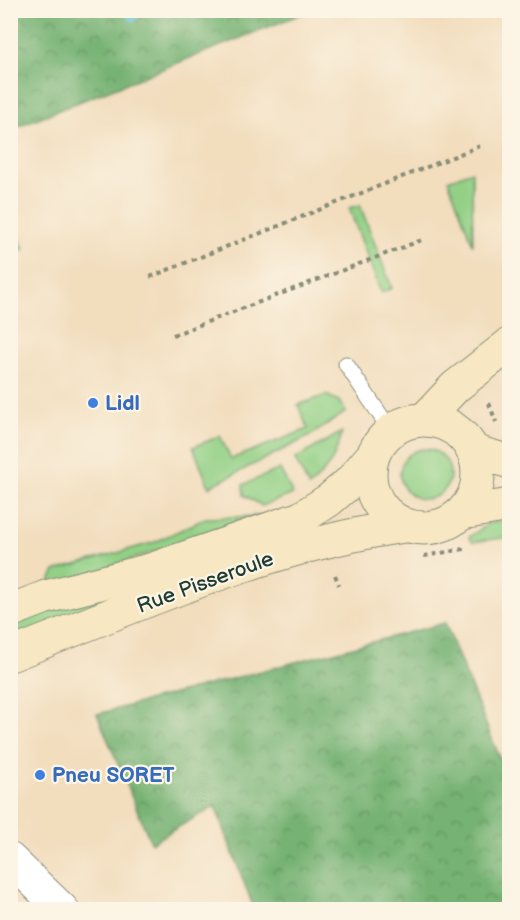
<svg xmlns="http://www.w3.org/2000/svg" width="520" height="920" font-family="'Balsamiq Sans',sans-serif">
  <style>
    .green { fill: #93d086; stroke: #59865d; stroke-width: 1.5 }
    .forest { fill: url(#forest-crowns); stroke: #4a7854; stroke-width: 1.5 }
    .lines { fill: none; stroke-linecap: round; stroke-linejoin: round }
    .stream { stroke: #61c2df; stroke-width: 10 }
    .lane-casing { stroke: #888d78; stroke-width: 17 }
    .street-casing { stroke: #888d78; stroke-width: 34 }
    .secondary-casing { stroke: #888d78; stroke-width: 35 }
    .path { stroke: #888d78; stroke-width: 4; stroke-dasharray: 4.5 4.5; stroke-linecap: butt }
    .lane { stroke: #fff; stroke-width: 15 }
    .street { stroke: #fff; stroke-width: 32 }
    .secondary { stroke: #f7e8c3; stroke-width: 33 }
    .shop-dot { fill: #3f7fe0; stroke: #fcf5e5; stroke-width: 2 }
    .labels { text-anchor: middle; stroke-width: 4.5; stroke-linejoin: round; paint-order: stroke }
    .shop-label { font-size: 21px; font-weight: bold; fill: #366cbe; stroke: #fcf5e5; text-anchor: start }
    .street-label { font-size: 21px; fill: #1f3d34; stroke: #fcf5e5 }
  </style>
  <defs>
    <pattern id="forest-crowns" width="20" height="18" patternUnits="userSpaceOnUse" patternTransform="scale(1.5)"><rect width="20" height="18" fill="#76b273"/><path d="M2 6a3 3 0 1 1 6 0M12 15a3 3 0 1 1 6 0" fill="none" stroke="#60925f"/></pattern>
  </defs>
  <rect width="100%" height="100%" fill="#fcf5e5"/>
  <filter id="ink" filterUnits="userSpaceOnUse"><feTurbulence type="fractalNoise" baseFrequency=".0167" numOctaves="2"/><feDisplacementMap in="SourceGraphic" scale="12" xChannelSelector="R" yChannelSelector="G"/><feConvolveMatrix kernelMatrix="1 2 1 2 8 2 1 2 1" color-interpolation-filters="sRGB"/></filter>
  <filter id="wash" filterUnits="userSpaceOnUse"><feTurbulence type="fractalNoise" baseFrequency=".008" numOctaves="4" result="noise"/><feDisplacementMap in="SourceGraphic" scale="24" xChannelSelector="R" yChannelSelector="G"/><feGaussianBlur stdDeviation="1.35" result="paint"/><feColorMatrix in="noise" values="0 0 0 0 0 0 0 0 0 0 0 0 0 0 0 0 0 1.4 0 .05"/><feComposite in="paint" operator="in"/></filter>
  <g filter="url(#wash)">
    <rect width="100%" height="100%" fill="#f2ddbd"/>
    <g class="green">
      <path d="M472,171L473,245L448,180Z"/>
      <path d="M360,205L392,288L381,293L349,208Z"/>
      <path d="M10,215L24,249L11,254H10Z"/>
      <path d="M326,395L339,401L346,412L308,437L209,487L193,447L220,436L231,459L308,429L298,405Z"/>
      <path d="M342,432C335,459 329,468 309,487L295,459Z"/>
      <circle cx="425" cy="474" r="25"/>
      <path d="M280,469L293,494L262,506L244,495L243,485Z"/>
      <path d="M261,516L46,588L55,571L155,542L206,518Z"/>
      <path d="M509,518V537L473,542L469,537L490,523Z"/>
      <path d="M142,588L11,641V625L56,608Z"/>
    </g>
    <g class="forest">
      <path d="M11,10H309V11L11,129Z"/>
      <path d="M445,623L509,781V909H254L215,806L151,843L97,714Z"/>
    </g>
    <g class="lines">
      <path class="stream" d="M132,16L141,10"/>
    </g>
  </g>
  <g filter="url(#ink)">
    <g class="lines">
      <g class="lane-casing">
        <path id="lane" d="M346,364L391,431"/>
      </g>
      <g class="street-casing">
        <path id="street" d="M10,859L63,910"/>
      </g>
      <g class="secondary-casing">
        <g id="secondary">
          <path d="M425,419L455,387L510,344"/>
          <circle cx="424" cy="474" r="54"/>
          <path d="M473,451L510,462"/>
          <path d="M462,513L510,505"/>
          <path d="M10,611L46,597L150,570L301,518L329,500L350,482L373,455"/>
          <path d="M10,655C139,605 268,545 405,526"/>
        </g>
      </g>
      <g class="path">
        <path d="M150,277L480,146"/>
        <path d="M173,335L422,240"/>
        <path d="M489,403L496,422"/>
        <path d="M424,556L464,549"/>
        <path d="M335,575L339,585"/>
      </g>
      <use href="#lane" class="lane"/>
      <use href="#street" class="street"/>
      <use href="#secondary" class="secondary"/>
    </g>
  </g>
  <g class="shop-dot">
    <circle cx="93" cy="403" r="6"/>
    <circle cx="40" cy="775" r="6"/>
  </g>
  <g class="labels">
    <g class="shop-label">
      <text x="105" y="410">Lidl</text>
      <text x="52" y="782">Pneu SORET</text>
    </g>
    <g class="street-label">
      <text transform="translate(205 582) rotate(-20)" y="7">Rue Pisseroule</text>
    </g>
  </g>
  <rect width="520" height="920" fill="none" stroke="#fcf5e5" stroke-width="36"/>
</svg>
